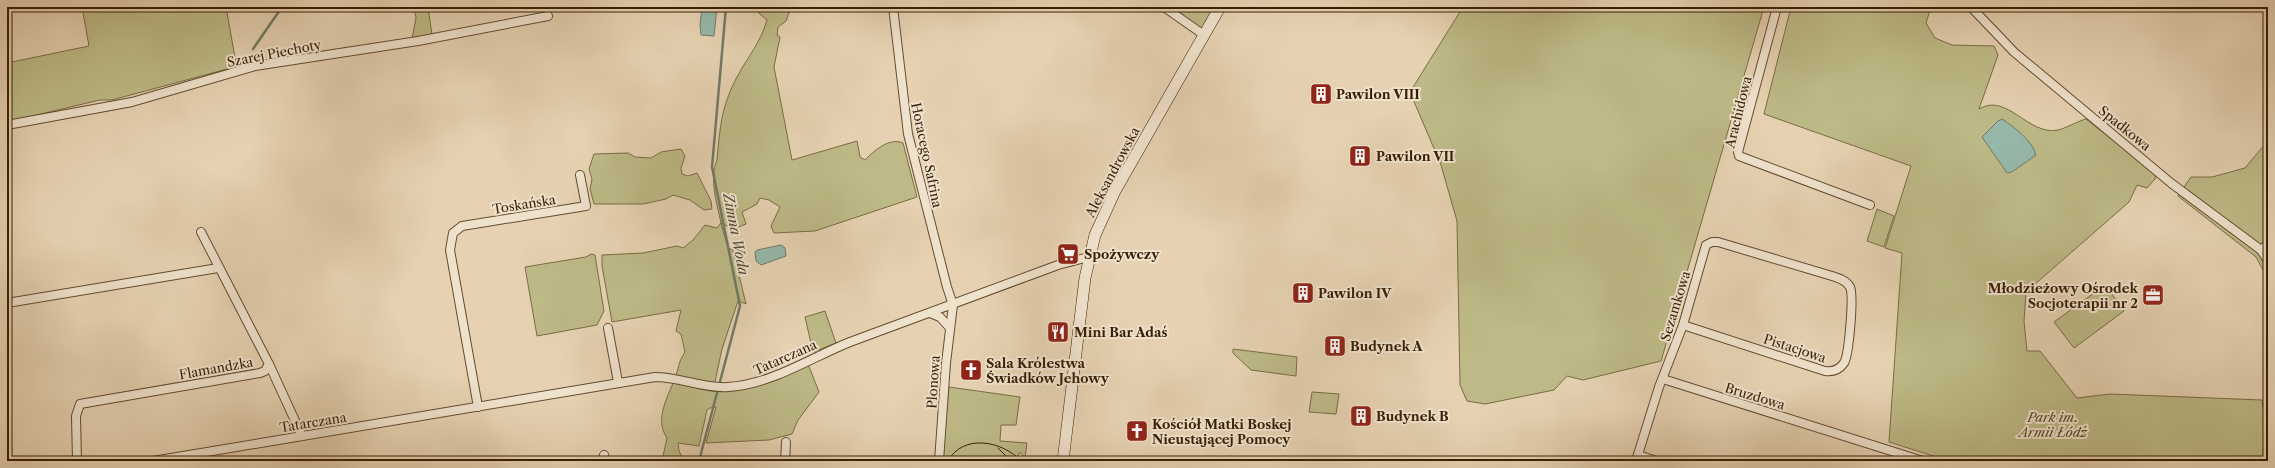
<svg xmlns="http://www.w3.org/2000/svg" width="2275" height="468" font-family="'Libre Caslon Text',serif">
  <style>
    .green { fill: #bdba87; stroke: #7a6c44 }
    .water { fill: #96b8aa; stroke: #707a67 }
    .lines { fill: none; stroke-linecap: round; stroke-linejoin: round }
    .stream { stroke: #707a67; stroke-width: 2.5 }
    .minor-casing { stroke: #644b2e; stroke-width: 10 }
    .secondary-casing { stroke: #381e02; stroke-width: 12 }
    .minor { stroke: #efe2cd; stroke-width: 8 }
    .secondary { stroke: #efe2cd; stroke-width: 11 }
    .tram { stroke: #381e02; stroke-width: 1 }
    .labels { text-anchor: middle; stroke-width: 4; stroke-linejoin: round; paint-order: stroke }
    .street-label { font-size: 13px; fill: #381e02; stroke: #efe2cd }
    .poi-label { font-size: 13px; font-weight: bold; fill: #381e02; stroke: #efe2cd; text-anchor: start }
    .park-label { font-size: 13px; font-style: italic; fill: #594523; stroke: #efe2cd }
    .water-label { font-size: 14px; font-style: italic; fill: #544c34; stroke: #efe2cd }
  </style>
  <rect width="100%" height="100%" fill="#e6d2b2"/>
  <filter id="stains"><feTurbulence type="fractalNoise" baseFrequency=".005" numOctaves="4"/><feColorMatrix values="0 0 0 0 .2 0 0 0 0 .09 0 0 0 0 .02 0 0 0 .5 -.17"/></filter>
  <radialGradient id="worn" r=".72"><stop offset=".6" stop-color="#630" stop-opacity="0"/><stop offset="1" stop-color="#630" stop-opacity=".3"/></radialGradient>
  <g class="green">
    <path d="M82,7H226L236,63L242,62V65L112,100H100L7,122V63L89,46Z"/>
    <path d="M414,7H428L432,35L412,39L416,18Z"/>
    <path d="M752,7H791L786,21L778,27L777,35L780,37L774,67L792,160L857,141L860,157L865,160C874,151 889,137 903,143L917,197L815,231L774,233L771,226L780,207L769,200L760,198L757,204L742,212L746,224L733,229L721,223L728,248L733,250L746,304L738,301L722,349L713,391C750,391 775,380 808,364L819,392L798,420L792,434L769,440L706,443L716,407L710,408L707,410L699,446L678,443L679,451L684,461H662L667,438C653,418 670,394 676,375C680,364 678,363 685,352L681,334L676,331L681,310L612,322L602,266V255L643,253L677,246L683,248L693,240L705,225L717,228L721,223C717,204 709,179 717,160C720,128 721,107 737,77C747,58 761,42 767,20Z"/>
    <path d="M1168,7H1215L1202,30Z"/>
    <path d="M1463,7H1764L1661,361L1583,380L1567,376L1554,390L1485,404L1467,401L1460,385L1457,221L1441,165L1410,92Z"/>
    <path d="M1791,7H1931L1926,23L1935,38L1952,45L1994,46L1998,55L1979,109C2007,92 2028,136 2058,130C2064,129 2078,121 2086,119L2156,174L2155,179L2147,188L2137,185L2129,202L2026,292L2024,321L2027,351H2040L2077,398L2110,394L2262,400L2264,414L2268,413V461H1949L1889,442L1902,253L1885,248L1911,166L1764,114Z"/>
    <path d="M2268,143V279L2256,257L2178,196L2191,177H2212L2245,168L2265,144Z"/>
    <path d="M681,149L685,156L681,168L682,174L688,176L697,173L711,201L712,209L704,210L690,200L673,195L666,199L643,204H594L590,189L592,179L589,169L594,154L628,153L635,157L651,158L661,152Z"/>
    <path d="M1877,209L1894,216L1884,247L1867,241Z"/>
    <path d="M591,254L595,255L604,311L597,325L537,336L525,267L586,257Z"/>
    <path d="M2105,285L2124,311L2074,348L2054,322Z"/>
    <path d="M825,311L836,343L813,352L805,317Z"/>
    <path d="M1233,349L1297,357L1296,376L1251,370L1233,353Z"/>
    <path d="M949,387L1020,397L1016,425H1001L1000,441L1027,443L1025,458L1020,452L1015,461H941Z"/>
    <path d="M1312,392L1339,394L1336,414L1309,412Z"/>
  </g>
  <g class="water">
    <path d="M702,7H717L714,36L701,35L700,25Z"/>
    <path d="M2002,119C2014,127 2032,140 2036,155L2012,172L2007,173L1982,137L1998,121Z"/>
    <path d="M781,245L785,248L786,256L761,265L756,261L755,252L757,250Z"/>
  </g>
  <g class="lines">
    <g class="stream">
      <path d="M253,49L282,7"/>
      <path d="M699,461L740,306L712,167L726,7"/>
    </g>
    <g class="minor-casing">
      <g id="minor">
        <path d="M893,7L908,134L947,287L953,305L946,363L939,461"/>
        <path d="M1164,7L1204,35"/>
        <path d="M1777,7L1738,152L1739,156L1870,205"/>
        <path d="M1971,7L2014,52L2171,183L2261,250L2268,261"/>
        <path d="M7,125L132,102L255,66L418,41L548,16"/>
        <path d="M201,232L269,364L302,436"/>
        <path d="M2261,250L2268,244"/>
        <path d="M7,303L218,268"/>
        <path d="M930,313L940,317L950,328"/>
        <path d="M608,328L618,382"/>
        <path d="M1663,379L1923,461"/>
        <path d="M478,407L450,250L453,233L462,226L586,206L580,175"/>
        <path d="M1638,455L1657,461"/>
        <path d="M77,461L76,416L80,404L260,373L265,371L269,364"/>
        <path d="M153,461L655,377C680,377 704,389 728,387C772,384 810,358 850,342L1058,265L1089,257"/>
        <path d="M603,461L604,455"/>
        <path d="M785,461L786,442"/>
        <path d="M1636,461L1659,387L1683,325L1706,245L1712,242H1718L1832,276C1838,278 1846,280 1850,287C1854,296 1849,355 1844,363C1839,370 1832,372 1825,371L1683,325"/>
      </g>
    </g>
    <g class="secondary-casing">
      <path id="secondary" d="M1063,461L1085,278L1095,235L1115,191L1220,7"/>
    </g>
    <use href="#minor" class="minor"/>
    <use href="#secondary" class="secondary"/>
    <g class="tram">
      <path d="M998,448L1011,461"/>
      <path d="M948,461C963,433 1003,441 1021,461"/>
    </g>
  </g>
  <defs>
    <g id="building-square" transform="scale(1.15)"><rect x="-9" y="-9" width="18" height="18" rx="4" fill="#8f2418" stroke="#efe2cd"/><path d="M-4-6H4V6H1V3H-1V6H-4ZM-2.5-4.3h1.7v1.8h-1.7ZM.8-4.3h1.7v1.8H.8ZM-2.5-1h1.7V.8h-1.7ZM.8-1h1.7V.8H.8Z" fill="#fff"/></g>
    <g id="supermarket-square" transform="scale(1.15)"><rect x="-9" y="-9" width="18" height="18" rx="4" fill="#8f2418" stroke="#efe2cd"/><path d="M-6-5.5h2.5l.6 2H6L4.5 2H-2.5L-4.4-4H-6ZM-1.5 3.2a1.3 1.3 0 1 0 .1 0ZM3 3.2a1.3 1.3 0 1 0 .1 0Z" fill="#fff"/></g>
    <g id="office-square" transform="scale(1.15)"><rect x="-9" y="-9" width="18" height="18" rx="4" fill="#8f2418" stroke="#efe2cd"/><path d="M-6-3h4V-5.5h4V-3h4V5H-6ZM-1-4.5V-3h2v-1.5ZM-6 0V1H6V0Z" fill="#fff"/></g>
    <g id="restaurant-square" transform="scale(1.15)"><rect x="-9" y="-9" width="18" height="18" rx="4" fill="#8f2418" stroke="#efe2cd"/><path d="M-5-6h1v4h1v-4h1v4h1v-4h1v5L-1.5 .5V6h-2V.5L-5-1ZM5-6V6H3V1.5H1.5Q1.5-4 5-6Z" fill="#fff"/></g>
    <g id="church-square" transform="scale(1.15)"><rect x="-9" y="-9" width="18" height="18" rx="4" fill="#8f2418" stroke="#efe2cd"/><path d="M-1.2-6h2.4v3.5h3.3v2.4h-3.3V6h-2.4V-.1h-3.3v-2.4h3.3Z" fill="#fff"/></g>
  </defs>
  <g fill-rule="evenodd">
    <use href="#building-square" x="1321" y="94"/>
    <use href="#building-square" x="1360" y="156"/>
    <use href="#supermarket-square" x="1068" y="254"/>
    <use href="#building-square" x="1303" y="293"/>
    <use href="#office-square" x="2153" y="295"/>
    <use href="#restaurant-square" x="1058" y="332"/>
    <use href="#building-square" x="1335" y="346"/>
    <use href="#church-square" x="971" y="370"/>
    <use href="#building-square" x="1361" y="416"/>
    <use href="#church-square" x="1137" y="431"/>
  </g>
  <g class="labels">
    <g class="street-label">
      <text transform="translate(274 53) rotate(-11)" y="5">Szarej Piechoty</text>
      <text transform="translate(1738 112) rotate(-76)" y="5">Arachidowa</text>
      <text transform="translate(2125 128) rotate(39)" y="5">Spadkowa</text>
      <text transform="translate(927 155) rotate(78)" y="5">Horacego Safrina</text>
      <text transform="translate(1112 172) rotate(-62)" y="5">Aleksandrowska</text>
      <text transform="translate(524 204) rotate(-9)" y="5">Toskańska</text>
      <text transform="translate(1675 306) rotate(-73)" y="5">Sezamkowa</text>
      <text transform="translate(1795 348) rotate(18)" y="5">Pistacjowa</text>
      <text transform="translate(785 357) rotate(-24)" y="5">Tatarczana</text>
      <text transform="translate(216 368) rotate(-10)" y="5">Flamandzka</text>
      <text transform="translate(933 382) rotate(-86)" y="5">Plonowa</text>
      <text transform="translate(1755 396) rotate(17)" y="5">Bruzdowa</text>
      <text transform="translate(313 422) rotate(-9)" y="5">Tatarczana</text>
    </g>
    <g class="poi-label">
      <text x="1336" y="99">Pawilon VIII</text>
      <text x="1376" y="161">Pawilon VII</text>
      <text x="1084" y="259">Spożywczy</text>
      <text x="2138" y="293" text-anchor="end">Młodzieżowy Ośrodek<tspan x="2138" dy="15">Socjoterapii nr 2</tspan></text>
      <text x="1318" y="298">Pawilon IV</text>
      <text x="1074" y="337">Mini Bar Adaś</text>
      <text x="1350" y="351">Budynek A</text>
      <text x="986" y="368">Sala Królestwa<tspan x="986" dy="15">Świadków Jehowy</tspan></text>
      <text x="1376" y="421">Budynek B</text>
      <text x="1152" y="429">Kościół Matki Boskej<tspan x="1152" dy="15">Nieustającej Pomocy</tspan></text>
    </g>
    <g class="park-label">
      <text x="2053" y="422">Park im.<tspan x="2053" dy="15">Armii Łódź</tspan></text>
    </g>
    <g class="water-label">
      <text transform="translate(736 234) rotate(79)" y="5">Zimna Woda</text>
    </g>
  </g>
  <rect width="2275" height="468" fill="none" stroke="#e6d2b2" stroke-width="24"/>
  <rect x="8" y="8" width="2259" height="452" fill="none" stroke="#381e02" stroke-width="2"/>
  <rect x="12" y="12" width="2251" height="444" fill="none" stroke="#381e02"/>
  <rect width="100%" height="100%" filter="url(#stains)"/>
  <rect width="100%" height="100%" fill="url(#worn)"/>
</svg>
